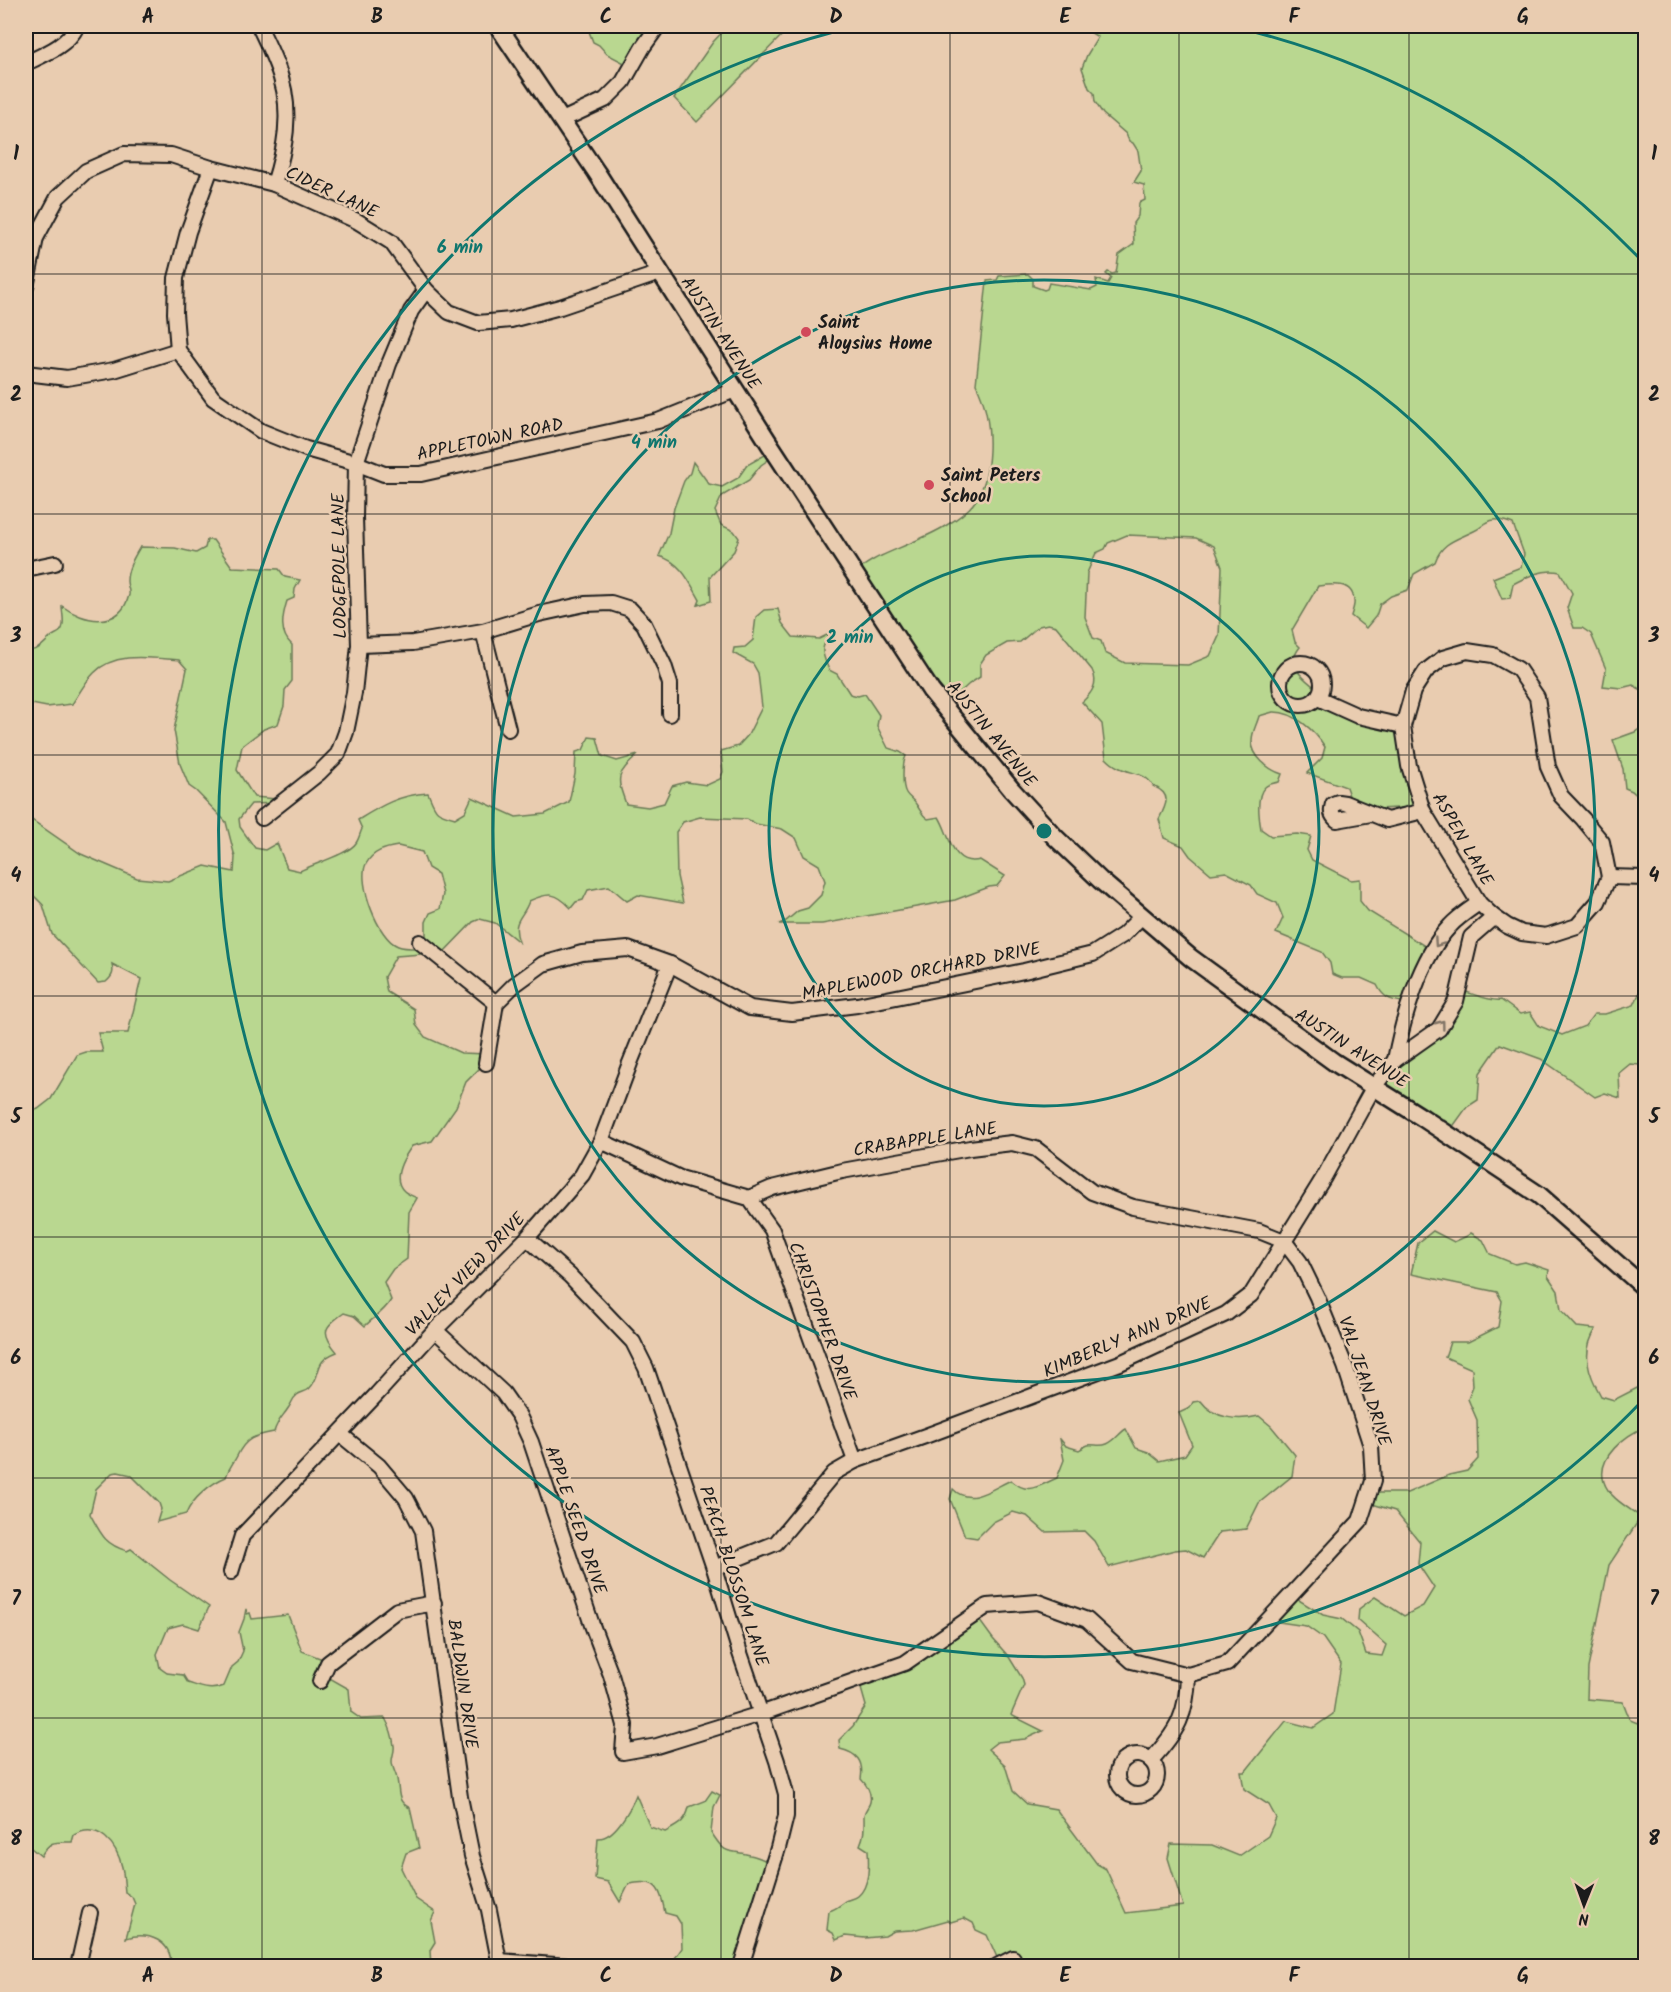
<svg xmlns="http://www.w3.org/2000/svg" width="1671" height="1992" font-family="Kalam,sans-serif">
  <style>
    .green { fill: #b9d790; stroke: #6a7a56; stroke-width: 1.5; fill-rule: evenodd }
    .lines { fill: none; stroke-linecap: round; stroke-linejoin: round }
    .minor-casing { stroke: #1c1c1c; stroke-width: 18 }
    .tertiary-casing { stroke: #1c1c1c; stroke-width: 21 }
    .minor { stroke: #e9ccb0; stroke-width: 14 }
    .tertiary { stroke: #e9ccb0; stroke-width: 16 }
    .oneway { stroke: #827466 }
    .grid { fill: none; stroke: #1c1c1c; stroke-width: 1.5; stroke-opacity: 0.55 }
    .ring { fill: none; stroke: #0f766e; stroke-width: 3 }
    .poi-dot { fill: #d1495b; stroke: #e9ccb0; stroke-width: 2 }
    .labels { text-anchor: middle; stroke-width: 5; stroke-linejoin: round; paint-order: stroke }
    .street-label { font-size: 18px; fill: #1c1c1c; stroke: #e9ccb0 }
    .poi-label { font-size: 18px; font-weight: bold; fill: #1c1c1c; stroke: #e9ccb0; text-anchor: start }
    .centre { fill: #0f766e; stroke: #e9ccb0; stroke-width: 3 }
    .ring-label { font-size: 18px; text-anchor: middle; font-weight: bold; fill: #0f766e; stroke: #e9ccb0; stroke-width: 5; stroke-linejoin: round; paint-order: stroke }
    .neatline { fill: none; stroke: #1c1c1c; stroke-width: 2 }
    .grid-label { font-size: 20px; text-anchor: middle; font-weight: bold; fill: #1c1c1c }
  </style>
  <rect width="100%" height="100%" fill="#e9ccb0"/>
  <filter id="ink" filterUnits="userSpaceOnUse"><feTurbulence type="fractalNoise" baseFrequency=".0167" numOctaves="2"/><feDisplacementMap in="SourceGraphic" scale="12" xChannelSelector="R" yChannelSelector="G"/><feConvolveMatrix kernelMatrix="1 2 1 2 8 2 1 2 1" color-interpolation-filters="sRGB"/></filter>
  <g filter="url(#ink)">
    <g class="green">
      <path d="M587,26H660L630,66L607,54L599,45L593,42Z"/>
      <path d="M728,26H791L697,122L674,98L713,42Z"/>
      <path d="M1080,26H1645V692L1633,685L1621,688L1603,686L1606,669L1591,634L1582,628H1574L1567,608L1572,593L1560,572C1544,568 1528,576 1513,584L1510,598L1502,599L1493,578L1521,567L1524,554L1513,524C1507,522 1501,519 1494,520C1485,521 1482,528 1474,531C1456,540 1442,542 1435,562L1414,574L1408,590L1391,596L1380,604L1376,616L1366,628L1351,616C1352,612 1355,605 1354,601C1353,581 1332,584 1318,586L1292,630L1295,642L1300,647C1296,652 1293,658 1294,664C1298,680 1345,709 1360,715C1373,720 1389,720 1402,723L1420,807L1354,810L1346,787L1307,773L1322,758L1325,747C1315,731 1294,711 1273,712C1269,713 1263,715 1259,716C1257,724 1252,732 1252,740C1251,756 1269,770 1282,774L1279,782C1274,783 1268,784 1265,787C1256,795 1259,818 1261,829L1271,836L1297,834L1311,836L1307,850L1312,860L1351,880L1360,879V901L1368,911L1433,951L1411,1004C1395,1000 1385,1002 1377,985L1361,978H1342L1332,974L1330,963L1322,952L1276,933L1283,918L1277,903L1257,894L1251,885L1226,872L1211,874L1190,856L1183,846L1164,838L1159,819C1167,804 1172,794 1153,786C1146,772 1130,774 1118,767C1113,765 1109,761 1106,758L1102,724L1082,702C1092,693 1099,683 1092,670L1056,626L1048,624L1039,626L1020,642L1007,643L986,655L980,664V677L969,684L944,707L853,573C863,567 871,560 881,556C909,543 959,526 976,500C986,484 988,469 989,451C990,429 986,404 976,384L987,281L997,280L999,276L1028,274L1033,279V286L1044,290L1047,289L1049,283L1091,290L1097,287L1096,279L1108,283L1111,278L1106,274L1108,272L1112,274L1116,273L1119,255L1134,244L1133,223L1138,216L1139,203L1145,200L1144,185L1134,182L1141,171L1138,151L1133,143L1129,141L1126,134L1103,114L1095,102L1094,93L1089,88L1082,68L1087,55L1098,37ZM1127,535L1196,538L1214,546L1222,567L1219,636L1210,656L1188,665L1125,663L1105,653L1101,641L1093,638L1085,617L1087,573L1096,553L1105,549L1108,543Z"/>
      <path d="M772,451L774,456L761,465L749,480L722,496L715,511L721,525L734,531L739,538L734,551L710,577L711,601L698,605L700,600C689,581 681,562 659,556L669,533L674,508L684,481L690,473L693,462L709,484L722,487L738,478L747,465Z"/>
      <path d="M207,540H213L232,567L279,569L285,577L300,580L295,589L294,598L287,601C282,617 279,633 292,645V681L285,690L284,706L278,724L264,729L242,746L237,770L254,797L277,799L285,803L251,804L239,819L240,827L255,848L265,850L277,843L287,868L300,871C313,864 349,854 356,843C359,839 360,833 362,829L358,820C382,805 399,795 428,793C436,812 434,812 455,818L465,812L472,797L516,817L545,814L569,802L575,774L576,752L583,750L589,737L597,738L602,756L617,761L638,755C616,775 616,777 626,804L648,807L664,803L672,786L686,782L707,785L720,779L723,772L721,751L738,746L748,735L762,707L758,673L753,664L733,653L734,648L745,647L753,640L756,617L764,610L778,609L782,623L793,637L819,639L831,633C819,649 822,653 829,670L837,674L850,694L858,696L865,694L879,715L877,726L888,748L900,752L906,756C902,764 902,786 906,793C909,798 914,800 916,804C921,811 921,814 928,819L939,817C950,834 951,867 980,860L1005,876L997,886L989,887L955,900L822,924H779L786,921L798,911L808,908L821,895L825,881L819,865L804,856L796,838L782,829L756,824L747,819L700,817L683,822L676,832L677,876L683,903L638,895L627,901L609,886L588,890L583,900L576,902L571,908C556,892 549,892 529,901C523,919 511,919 519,942L495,923L480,919L473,922L440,956L432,950L422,954L396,956L384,977L387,992L414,1009L416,1025L425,1037L461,1053L487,1054L485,1063L466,1082L456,1107L432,1141L412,1146C404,1157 390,1178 404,1191C407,1194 413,1196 417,1198L409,1212L407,1259L393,1269L384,1282L391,1300C384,1312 374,1317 365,1326L354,1316L344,1313C324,1327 320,1332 337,1352C311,1362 324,1374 309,1389C306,1392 300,1392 297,1395C292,1399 292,1403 289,1407C282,1418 278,1419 274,1432C255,1436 246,1437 237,1456C233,1464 229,1467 226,1477C211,1483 192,1499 186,1514L157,1522L161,1509L159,1503L131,1475L118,1472L112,1473L96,1489L90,1514C101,1534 104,1544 127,1551L131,1549L170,1580L209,1607L199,1629L183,1624L168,1628L157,1654L160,1668L167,1673L183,1675L188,1683C201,1687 210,1692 224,1686L232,1667L238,1662L243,1651L239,1632L244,1619L246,1609L247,1614L250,1613L252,1619L288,1615L302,1651L330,1662L326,1676L349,1689L351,1712L361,1719L385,1718C390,1727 393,1737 394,1746C395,1751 392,1756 392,1761C392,1768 396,1773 397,1779C400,1793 396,1801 410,1808L419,1848L406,1853L401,1868L416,1899L435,1912L431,1921L435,1942L430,1950L431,1966H171C172,1941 149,1931 126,1938L135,1904L132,1897L125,1892C124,1884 124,1875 122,1867C117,1845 99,1821 74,1835L72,1842C55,1842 50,1840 41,1856L26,1844V1114L38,1109L51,1099L77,1055L86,1052H103L98,1033H128L141,979L112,964C114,972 113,976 106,982L98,983L52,934L43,905L26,888V816L81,854L137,878L168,881L205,866L234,872L235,857L226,822L196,791L189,786L180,764L174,730L187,669L179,660C151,658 115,651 94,673C85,682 79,694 72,704L47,707L26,703V650C38,652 42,645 50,638C55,633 62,634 63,625C64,619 62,612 62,606C83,622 120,630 129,595C130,590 127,586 127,581C127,569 134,557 140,547L175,548L196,553L205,548ZM398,846L422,852L428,868L438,874L443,894L440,909L430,913L426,922V948C418,948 406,949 398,946C378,939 357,882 366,864C373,851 385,848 398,846Z"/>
      <path d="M1645,725V803L1632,791L1625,788L1623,769L1613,740L1635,732Z"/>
      <path d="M1645,989V1070L1640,1065L1630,1064L1619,1073L1620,1098L1605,1093L1595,1097L1541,1059L1500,1044L1480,1073L1478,1100L1467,1107L1449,1132L1374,1088L1388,1073L1434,1034L1459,990C1472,993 1490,1002 1501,1000L1520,1014L1530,1012L1539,1026L1562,1035L1585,1026L1594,1014H1605L1634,1005L1640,992Z"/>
      <path d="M1433,1231L1454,1242L1467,1236L1471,1233L1483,1240L1490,1254L1515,1264L1525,1262L1549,1270L1548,1276L1558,1291L1561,1310L1577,1327L1596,1329C1581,1352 1588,1373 1601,1396L1614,1400L1645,1384V1427C1626,1435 1596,1457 1604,1482C1609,1498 1629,1508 1641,1517L1609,1565L1588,1668L1587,1699L1623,1702L1630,1720L1645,1726V1966H1010L1000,1964L987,1935L976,1930L973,1923L964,1918L951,1922L948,1920L913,1930L894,1931L885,1936L865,1938L845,1936L836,1940L833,1933L827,1930L829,1911C836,1909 840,1905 846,1901C850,1899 855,1899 858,1896C870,1886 869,1864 868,1850L860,1845C865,1834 864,1827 864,1815C865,1809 869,1807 870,1802C872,1793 866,1784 861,1779C864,1761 857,1753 840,1749L839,1740L853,1726L866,1706L858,1678L918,1654L977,1617L993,1639L1009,1657L1022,1678L1024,1685L1011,1715L1043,1731L1025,1739L997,1742L988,1749L1005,1765L1013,1791L1027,1804L1056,1809L1097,1864L1106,1869L1126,1913L1183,1906L1168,1858L1171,1844L1212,1845L1239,1856L1268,1836L1276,1818L1269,1805L1244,1789L1241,1772H1245L1286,1721L1313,1728L1333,1714L1341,1664L1323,1638L1306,1626L1272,1621L1294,1597L1323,1615L1342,1619L1358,1632L1366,1654L1382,1656L1386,1645L1358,1620L1359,1609L1375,1597L1404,1616L1423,1606L1434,1588L1418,1564L1420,1542L1395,1511L1369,1503L1373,1493H1407L1449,1475L1467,1471L1478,1459L1477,1420L1468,1399L1473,1386L1472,1369L1445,1357L1450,1342H1468L1498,1327L1502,1301L1497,1292L1411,1274L1418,1243Z"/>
      <path d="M1201,1401C1214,1419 1238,1421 1259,1416L1271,1426L1295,1455L1292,1476L1259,1503L1246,1529L1220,1532L1203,1558L1186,1549L1175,1550L1109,1567L1094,1541L1084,1531L1045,1532L1027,1516L1013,1512L993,1522L977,1538L965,1536L950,1499L953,1489C970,1507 993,1488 1011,1480C1028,1496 1038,1486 1057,1478L1064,1460L1060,1439L1066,1446L1079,1450C1082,1448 1085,1446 1088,1445C1095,1444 1100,1447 1107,1444C1116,1440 1119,1433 1126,1429L1136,1448L1148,1452L1159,1461L1185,1455L1192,1445L1179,1413L1190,1408L1193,1402Z"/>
      <path d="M712,1791L720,1795L714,1807L711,1832C726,1856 726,1849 750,1855C758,1856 766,1861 773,1864L742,1966H673L675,1958L682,1948L681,1924L676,1916L665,1913C660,1888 657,1878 629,1884L620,1902L608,1882L595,1879L598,1838C614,1839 630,1810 636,1795L650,1827L665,1832C678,1825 686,1822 689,1807L705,1801Z"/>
    </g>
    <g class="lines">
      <g class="minor-casing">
        <g id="minor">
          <path d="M259,26C267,43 276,60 281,78C292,114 285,149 274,184"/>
          <path d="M26,63C45,54 67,46 77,26"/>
          <path d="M562,120L605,100L623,82L643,47L658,26"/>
          <path d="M211,168L188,232L176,278L175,313L178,350L213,398L261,431L306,449L356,463L384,474H421L658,421L735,390"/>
          <path d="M26,287L36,238L58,197L86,171L124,154L171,155L211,168L274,184L357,221L391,242L426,290L449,312L478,323L511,320L560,307L660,273"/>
          <path d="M26,373L67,378L114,370L178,350"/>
          <path d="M26,569L55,563"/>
          <path d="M483,631L508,729"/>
          <path d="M359,645L413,643L483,631L539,614L585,604L611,603L630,609L644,624L664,665L670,684V714"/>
          <path d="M1467,651L1493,655L1518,669L1537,697L1548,767L1561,796L1583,819L1602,842L1609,877L1598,902L1577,926L1546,936L1522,933L1507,926L1494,917L1479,903L1423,811L1409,766L1403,726L1413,691L1426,671L1443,658Z"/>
          <circle cx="1301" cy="684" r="21"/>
          <path d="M1318,698L1358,716L1403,726"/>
          <path d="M1371,814L1337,820C1331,815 1331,811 1333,804L1338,802L1345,803L1387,820L1423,811"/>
          <path d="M262,818L319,773L338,754L346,732L354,693L359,645L355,518L356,463L389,364L411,311L426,290"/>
          <path d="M1609,877L1646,878"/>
          <path d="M420,942L496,1003"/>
          <path d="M1395,1060C1403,1018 1420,958 1450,926C1458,917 1469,910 1479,903"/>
          <path d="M486,1063L496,1003L514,985L543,964L582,953L628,949L670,964L750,1008L792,1013L857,1005L1024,971L1093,954L1123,935L1141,917"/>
          <path d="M749,1198L772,1230L855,1461"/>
          <path d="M527,1238L570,1276L633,1342L646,1368L714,1568L740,1653L777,1761L786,1794V1816L778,1848L741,1966"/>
          <path d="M435,1330L503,1393L519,1416L531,1442L592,1625L611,1675L625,1725L623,1752L657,1746L760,1714L905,1663L987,1606L1038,1602L1087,1620L1132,1661L1188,1675L1227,1664L1360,1521L1373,1481L1371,1446L1345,1366L1317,1297L1300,1262L1284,1241L1259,1231L1133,1207L1092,1192L1036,1149L1012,1143L970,1148L842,1171L772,1188L749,1198L680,1178L601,1141"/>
          <path d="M340,1434L379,1466L406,1498L423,1531L460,1797L472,1856L489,1910L500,1966"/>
          <path d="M714,1568L776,1543L834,1473L855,1461L928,1435L1120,1363L1226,1314L1251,1295L1324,1177L1373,1088L1395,1060L1439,1029L1456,1001L1471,937L1494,917"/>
          <path d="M231,1572L242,1536L377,1394L435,1330L527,1238L582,1175L601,1141L630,1063L670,964"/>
          <path d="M320,1681L328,1663L397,1610L434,1603"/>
          <circle cx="1137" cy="1775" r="20"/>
          <path d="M1151,1760C1178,1731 1187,1714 1188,1675"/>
          <path d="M499,1961L569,1966"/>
          <path d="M78,1966L90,1913"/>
          <path d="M997,1966L1013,1958"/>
        </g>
      </g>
      <g class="tertiary-casing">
        <path id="tertiary" d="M498,26L597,173L769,443L931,691L1012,790L1055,837L1100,880L1191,958L1334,1062L1423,1118L1539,1195L1646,1289"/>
      </g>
      <use href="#minor" class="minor"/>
      <use href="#tertiary" class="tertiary"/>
    </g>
    <defs><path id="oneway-chevron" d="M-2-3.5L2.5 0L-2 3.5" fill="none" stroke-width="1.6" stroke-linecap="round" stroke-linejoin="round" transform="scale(1.5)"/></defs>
    <g class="oneway">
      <use href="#oneway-chevron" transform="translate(1438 943) rotate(124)"/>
      <use href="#oneway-chevron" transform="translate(1441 1024) rotate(-53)"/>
    </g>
  </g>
  <path class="grid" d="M262,26V1966M492,26V1966M721,26V1966M950,26V1966M1179,26V1966M1409,26V1966M26,274H1646M26,514H1646M26,755H1646M26,996H1646M26,1237H1646M26,1478H1646M26,1718H1646"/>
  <g class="ring">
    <circle cx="1044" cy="831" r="275"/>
    <circle cx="1044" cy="831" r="551"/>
    <path d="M1643 1400A826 826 0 1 1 858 26M1230 26A826 826 0 0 1 1643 262"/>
  </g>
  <g class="poi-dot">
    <circle cx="806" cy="332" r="6"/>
    <circle cx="929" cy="485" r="6"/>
  </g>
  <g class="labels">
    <g class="street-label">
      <text transform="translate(332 192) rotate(25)" y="6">CIDER LANE</text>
      <text transform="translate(721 333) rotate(57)" y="6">AUSTIN AVENUE</text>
      <text transform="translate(490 439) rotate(-12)" y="6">APPLETOWN ROAD</text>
      <text transform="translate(339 566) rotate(-91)" y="6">LODGEPOLE LANE</text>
      <text transform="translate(992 734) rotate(51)" y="6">AUSTIN AVENUE</text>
      <text transform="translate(1463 839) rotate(60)" y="6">ASPEN LANE</text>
      <text transform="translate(921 971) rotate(-11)" y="6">MAPLEWOOD ORCHARD DRIVE</text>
      <text transform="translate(1352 1048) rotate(33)" y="6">AUSTIN AVENUE</text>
      <text transform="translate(925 1139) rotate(-9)" y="6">CRABAPPLE LANE</text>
      <text transform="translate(465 1274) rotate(-46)" y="6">VALLEY VIEW DRIVE</text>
      <text transform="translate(823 1321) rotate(70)" y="6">CHRISTOPHER DRIVE</text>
      <text transform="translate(1127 1337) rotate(-23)" y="6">KIMBERLY ANN DRIVE</text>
      <text transform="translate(1365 1381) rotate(72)" y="6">VAL JEAN DRIVE</text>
      <text transform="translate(576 1520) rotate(71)" y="6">APPLE SEED DRIVE</text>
      <text transform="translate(734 1576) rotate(72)" y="6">PEACH BLOSSOM LANE</text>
      <text transform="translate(463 1684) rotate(82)" y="6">BALDWIN DRIVE</text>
    </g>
    <g class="poi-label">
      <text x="818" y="328">Saint<tspan x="818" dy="21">Aloysius Home</tspan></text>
      <text x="941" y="481">Saint Peters<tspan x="941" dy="21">School</tspan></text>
    </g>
  </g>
  <circle cx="1044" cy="831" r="9" class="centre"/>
  <g class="ring-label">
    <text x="460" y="253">6 min</text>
    <text x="654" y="448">4 min</text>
    <text x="850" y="643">2 min</text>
  </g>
  <rect width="1671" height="1992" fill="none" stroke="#e9ccb0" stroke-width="66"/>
  <g transform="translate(1584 1905) rotate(181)" stroke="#e9ccb0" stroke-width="4.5" paint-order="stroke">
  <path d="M0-4.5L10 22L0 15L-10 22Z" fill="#1c1c1c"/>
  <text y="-9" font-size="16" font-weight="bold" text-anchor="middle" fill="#1c1c1c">N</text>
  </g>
  <rect x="33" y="33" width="1605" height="1926" class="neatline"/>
  <g class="grid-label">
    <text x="148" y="23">A</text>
    <text x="377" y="23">B</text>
    <text x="606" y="23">C</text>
    <text x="836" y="23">D</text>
    <text x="1065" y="23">E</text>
    <text x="1294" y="23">F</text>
    <text x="1523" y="23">G</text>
    <text x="16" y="160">1</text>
    <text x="1654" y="160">1</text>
    <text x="16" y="401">2</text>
    <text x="1654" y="401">2</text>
    <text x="16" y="642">3</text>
    <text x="1654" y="642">3</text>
    <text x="16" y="882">4</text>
    <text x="1654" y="882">4</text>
    <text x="16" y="1123">5</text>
    <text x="1654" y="1123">5</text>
    <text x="16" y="1364">6</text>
    <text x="1654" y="1364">6</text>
    <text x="16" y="1605">7</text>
    <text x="1654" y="1605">7</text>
    <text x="16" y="1845">8</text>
    <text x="1654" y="1845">8</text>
    <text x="148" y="1982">A</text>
    <text x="377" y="1982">B</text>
    <text x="606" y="1982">C</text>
    <text x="836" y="1982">D</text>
    <text x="1065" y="1982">E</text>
    <text x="1294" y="1982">F</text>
    <text x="1523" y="1982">G</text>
  </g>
</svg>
